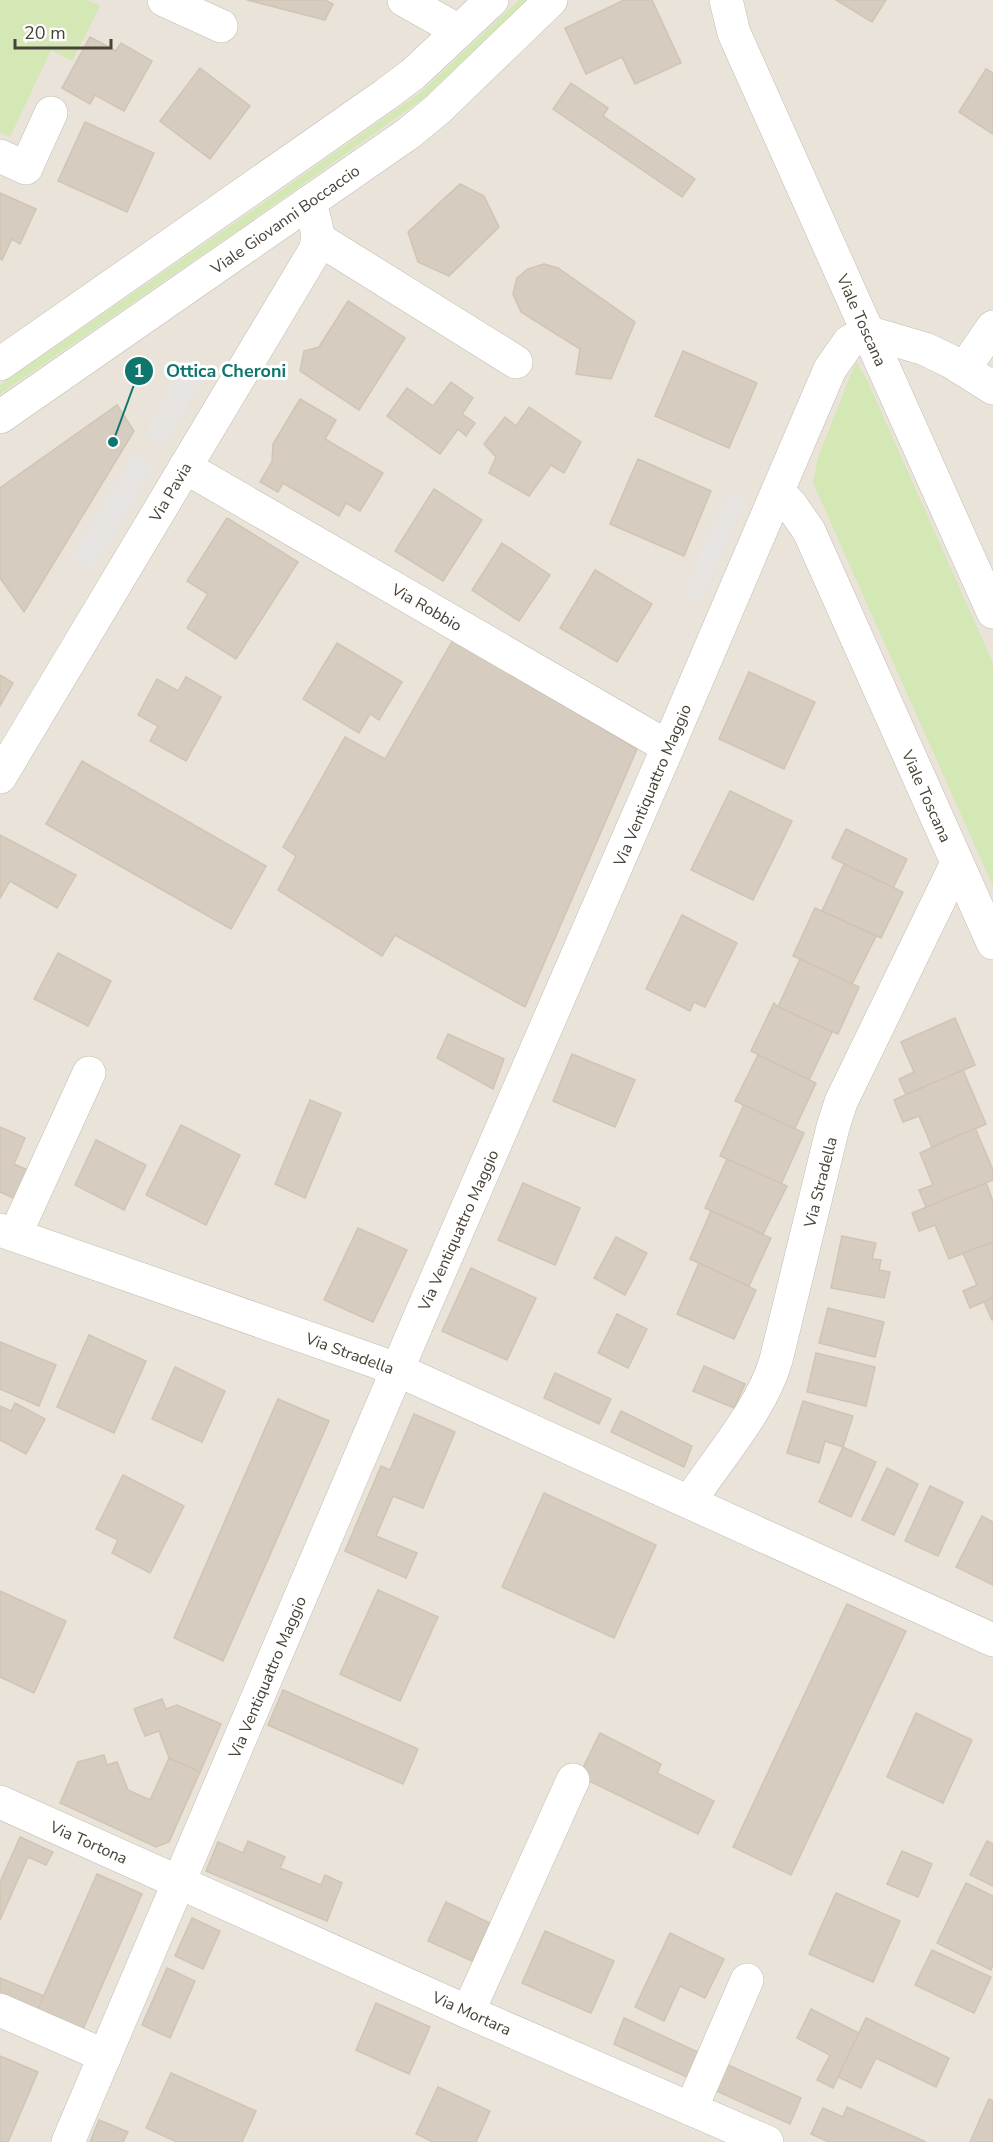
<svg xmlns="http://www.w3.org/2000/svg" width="993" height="2142" font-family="'Nunito Sans',sans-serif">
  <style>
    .residential { fill: #e9e3d9 }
    .grass { fill: #d3e8b4 }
    .parking { fill: #e7e4e2 }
    .building { fill: #d6cdc0; stroke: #d1c4b3; stroke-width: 1.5 }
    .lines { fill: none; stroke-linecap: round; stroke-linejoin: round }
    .minor-casing { stroke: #c3bcb0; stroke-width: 34 }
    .minor { stroke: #fff; stroke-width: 33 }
    .labels { text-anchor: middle; stroke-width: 6; stroke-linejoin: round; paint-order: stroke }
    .street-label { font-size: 16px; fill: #494238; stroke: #fff }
    .leader { fill: none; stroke: #0f766e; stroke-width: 2 }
    .callout-dot { fill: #0f766e; stroke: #fff; stroke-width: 2 }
    .mark-label { font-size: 18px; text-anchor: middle; font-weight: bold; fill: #fff }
    .callout-label { font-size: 18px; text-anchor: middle; font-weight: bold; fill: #0f766e; stroke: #fff; stroke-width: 6; stroke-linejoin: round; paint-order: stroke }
  </style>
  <rect width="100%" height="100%" fill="#f5f1ea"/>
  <rect class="residential" x="0" y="0" width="993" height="2142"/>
  <g class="grass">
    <path d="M0,0H87L100,6L72,61L51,50L10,137L0,132Z"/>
    <path d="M519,0H527L424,98L247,224L0,394V385L239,220L421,92Z"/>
    <path d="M856,362L866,378L993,663V886L813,483L818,457Z"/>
  </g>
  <g class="parking">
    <path d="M187,359L208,371L165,446L144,433Z"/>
    <path d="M134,452L155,465L93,570L72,557Z"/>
    <path d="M727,493L745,501L699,605L681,596Z"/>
  </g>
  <g class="building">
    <path d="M247,0H325L333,4L325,20Z"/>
    <path d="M624,0H652L681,63L635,84L622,57L586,74L565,28Z"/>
    <path d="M836,0H886L872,22Z"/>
    <path d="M90,37L116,51L121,43L152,61L124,111L95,95L90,104L62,88Z"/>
    <path d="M200,68L250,106L210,159L160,121Z"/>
    <path d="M986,69L993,73V134L959,112Z"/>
    <path d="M571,83L608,108L603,116L695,179L682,197L553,109Z"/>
    <path d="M85,122L154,153L127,212L58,181Z"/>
    <path d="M460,184L484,196L499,227L449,276L418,262L408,232Z"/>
    <path d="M0,193L36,209L20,244L12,239L2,260L0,259Z"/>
    <path d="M544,264L558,268L635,322L611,379L576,374L580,349L521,312L513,294L517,278L528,269Z"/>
    <path d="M348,301L405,338L359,410L300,371L304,351L319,347Z"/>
    <path d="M683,351L757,383L729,448L655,416Z"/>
    <path d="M451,382L473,398L462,414L475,423L466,436L458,429L440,454L387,416L407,388L433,406Z"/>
    <path d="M300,399L336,420L325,439L383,473L360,511L346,503L339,516L283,483L278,492L260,482L272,462L273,444Z"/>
    <path d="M117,405L134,431L24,612L0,578V488Z"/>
    <path d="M529,407L581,442L564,473L551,465L529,496L489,473L496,457L484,444L505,417L516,426Z"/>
    <path d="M638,459L711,491L684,556L610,524Z"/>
    <path d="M434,489L482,520L443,581L395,551Z"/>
    <path d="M227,518L298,562L236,659L187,628L208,594L187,581Z"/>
    <path d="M502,543L550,575L519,621L472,590Z"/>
    <path d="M595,570L652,604L617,662L560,628Z"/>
    <path d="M453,640L637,749L525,1007L395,935L382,956L278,890L296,856L283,847L345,737L385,759Z"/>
    <path d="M337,643L402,682L379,720L370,714L359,733L303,699Z"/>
    <path d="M749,672L815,702L784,769L719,739Z"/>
    <path d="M0,675L13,683L0,706Z"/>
    <path d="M186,677L221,697L186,761L150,741L158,726L138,715L157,679L178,691Z"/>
    <path d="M82,761L266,866L231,929L46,824Z"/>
    <path d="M730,791L792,821L753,900L691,870Z"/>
    <path d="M846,829L907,859L893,888L832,858Z"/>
    <path d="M0,835L76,875L57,908L10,881L0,898Z"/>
    <path d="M844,864L903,892L881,938L822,911Z"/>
    <path d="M815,908L876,936L852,984L793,956Z"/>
    <path d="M682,915L737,943L705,1007L694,1002L690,1011L646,989Z"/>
    <path d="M58,953L111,981L88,1026L34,999Z"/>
    <path d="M800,959L859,987L838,1034L778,1007Z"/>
    <path d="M774,1003L778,1007L832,1032L809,1080L751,1051Z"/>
    <path d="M955,1018L975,1065L906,1095L899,1079L914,1072L901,1042Z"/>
    <path d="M448,1034L504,1059L493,1089L437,1058Z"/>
    <path d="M572,1054L635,1080L615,1127L553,1101Z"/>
    <path d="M758,1055L816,1083L794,1130L735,1101Z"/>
    <path d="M963,1070L986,1124L932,1147L919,1116L903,1122L894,1100Z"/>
    <path d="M310,1100L341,1113L305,1198L275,1184Z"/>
    <path d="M744,1105L804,1133L781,1184L720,1156Z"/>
    <path d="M181,1125L240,1155L206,1225L146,1195Z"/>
    <path d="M0,1127L25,1138L14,1164L34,1173L22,1202L0,1192Z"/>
    <path d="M975,1128L993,1170V1180L926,1207L919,1190L933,1185L920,1153Z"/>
    <path d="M96,1140L146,1165L124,1210L75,1185Z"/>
    <path d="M727,1159L787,1186L763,1234L705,1208Z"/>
    <path d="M523,1183L580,1208L555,1265L498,1240Z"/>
    <path d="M986,1183L993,1201V1242L949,1259L935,1225L919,1231L912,1213Z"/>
    <path d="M711,1211L771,1238L749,1286L690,1259Z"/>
    <path d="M358,1228L407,1250L373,1322L324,1300Z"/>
    <path d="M842,1236L876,1243L872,1259L881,1260L879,1270L890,1272L884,1298L831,1288Z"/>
    <path d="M616,1237L647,1253L625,1295L594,1278Z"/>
    <path d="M993,1242V1298L970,1308L963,1291L977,1285L963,1253Z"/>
    <path d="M699,1263L756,1290L734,1339L677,1314Z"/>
    <path d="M471,1268L536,1298L507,1360L442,1331Z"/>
    <path d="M993,1298V1320H992L984,1302Z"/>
    <path d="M828,1308L884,1322L875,1357L819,1343Z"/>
    <path d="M617,1314L647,1329L628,1368L598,1353Z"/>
    <path d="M89,1335L146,1361L114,1433L57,1407Z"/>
    <path d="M0,1342L56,1365L39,1406L0,1389Z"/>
    <path d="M816,1353L875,1367L866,1406L807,1392Z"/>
    <path d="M704,1366L745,1384L734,1408L693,1391Z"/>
    <path d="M175,1367L225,1391L202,1442L152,1419Z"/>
    <path d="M555,1373L611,1399L599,1424L544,1398Z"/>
    <path d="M278,1399L329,1421L223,1661L174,1638Z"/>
    <path d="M803,1401L853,1416L843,1447L825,1441L819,1463L787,1453Z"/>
    <path d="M15,1403L45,1419L26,1454L0,1440V1406L11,1411Z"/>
    <path d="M621,1411L692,1446L684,1467L611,1432Z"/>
    <path d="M414,1414L455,1432L423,1508L393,1496L376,1536L417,1553L406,1578L345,1551L381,1466L390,1470Z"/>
    <path d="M843,1447L876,1462L851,1517L819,1502Z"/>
    <path d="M887,1468L918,1484L894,1535L862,1520Z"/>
    <path d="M123,1475L184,1506L150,1573L112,1553L118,1540L96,1529Z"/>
    <path d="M930,1486L963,1502L938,1556L905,1541Z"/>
    <path d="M544,1493L656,1545L614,1638L502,1587Z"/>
    <path d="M982,1516L993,1522V1585L956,1567Z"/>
    <path d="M378,1590L438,1617L400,1701L340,1674Z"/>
    <path d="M0,1591L66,1621L34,1693L0,1677Z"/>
    <path d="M847,1604L906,1631L791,1875L733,1847Z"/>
    <path d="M283,1690L418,1749L403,1784L268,1725Z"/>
    <path d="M162,1699L166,1709L177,1705L221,1724L200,1772L169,1758L159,1731L145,1736L134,1709Z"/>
    <path d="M916,1713L972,1740L943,1803L887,1777Z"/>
    <path d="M600,1733L661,1764L657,1773L714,1801L698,1834L579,1776Z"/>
    <path d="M104,1755L107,1765L117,1762L128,1790L150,1800L169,1758L200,1772L169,1842L156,1847L60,1803L78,1762Z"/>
    <path d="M20,1837L53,1852L46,1865L28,1857L0,1920V1882Z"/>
    <path d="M248,1841L285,1857L280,1868L321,1885L325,1875L342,1883L327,1921L206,1871L218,1842L243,1853Z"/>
    <path d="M987,1841L993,1844V1886L970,1875Z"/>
    <path d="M902,1851L932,1864L918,1897L887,1884Z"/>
    <path d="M97,1874L142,1894L83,2029L37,2011Z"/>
    <path d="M966,1883L993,1896V1965L991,1970L937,1943Z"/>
    <path d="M836,1893L900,1921L873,1982L809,1954Z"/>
    <path d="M446,1902L490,1923L472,1961L428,1941Z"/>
    <path d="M192,1918L220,1931L203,1969L175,1956Z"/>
    <path d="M545,1931L614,1961L591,2013L522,1983Z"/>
    <path d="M670,1933L724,1959L705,1998L680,1986L664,2021L635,2007Z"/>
    <path d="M932,1950L991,1977L974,2013L915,1985Z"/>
    <path d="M167,1968L195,1981L170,2038L142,2025Z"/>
    <path d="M0,1978L44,1996L37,2011L0,1995Z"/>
    <path d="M376,2003L430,2027L409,2074L356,2050Z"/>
    <path d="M811,2009L859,2033L833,2088L817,2080L830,2055L797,2038Z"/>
    <path d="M624,2018L698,2052L687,2077L614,2044Z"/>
    <path d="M866,2018L949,2058L936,2087L876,2058L861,2088L838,2077Z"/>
    <path d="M0,2056L38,2072L8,2142H0Z"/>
    <path d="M726,2064L801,2098L790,2124L714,2090Z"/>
    <path d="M171,2073L256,2111L242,2142H177L146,2128Z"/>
    <path d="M438,2087L490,2111L476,2142H433L416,2134Z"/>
    <path d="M989,2099L993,2101V2142H970Z"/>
    <path d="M847,2107L926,2142H829L811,2134L823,2108L843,2117Z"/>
    <path d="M99,2120L128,2132L123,2142H90Z"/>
  </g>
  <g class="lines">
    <g class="minor-casing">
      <g id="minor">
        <path d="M164,0L221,26"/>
        <path d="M404,0L459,31"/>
        <path d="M726,0L734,33L993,612"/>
        <path d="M0,156L26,168L51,113"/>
        <path d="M318,240L325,243L516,362"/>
        <path d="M0,364L385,95L413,74L492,0"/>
        <path d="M964,369L993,327"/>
        <path d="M0,417L409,133L438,109L551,0"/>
        <path d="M185,467L668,747"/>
        <path d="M778,491L791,505L809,531L993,943"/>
        <path d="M0,777L314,252C322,236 314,219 309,202"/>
        <path d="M0,1230L377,1362L413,1377L993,1640"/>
        <path d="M15,1235L89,1073"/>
        <path d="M690,1501C718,1458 762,1409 776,1360L833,1127L841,1102L957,863"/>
        <path d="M0,1802L468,2012L767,2142"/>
        <path d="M0,2010L105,2056"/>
        <path d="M468,2012L573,1780"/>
        <path d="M691,2109L747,1980"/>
        <path d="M68,2142L422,1312L668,747L830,369L849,342L867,332L925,349L950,361L993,388"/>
      </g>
    </g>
    <use href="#minor" class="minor"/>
  </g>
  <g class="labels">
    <g class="street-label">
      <text transform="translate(285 219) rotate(-35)" y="6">Viale Giovanni Boccaccio</text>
      <text transform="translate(862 320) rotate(66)" y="6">Viale Toscana</text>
      <text transform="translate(170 492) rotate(-59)" y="6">Via Pavia</text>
      <text transform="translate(427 607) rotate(30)" y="6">Via Robbio</text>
      <text transform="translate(652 785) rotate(-67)" y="6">Via Ventiquattro Maggio</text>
      <text transform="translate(927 796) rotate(66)" y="6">Viale Toscana</text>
      <text transform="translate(820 1182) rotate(-76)" y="6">Via Stradella</text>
      <text transform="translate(458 1230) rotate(-66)" y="6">Via Ventiquattro Maggio</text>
      <text transform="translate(350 1353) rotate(20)" y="6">Via Stradella</text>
      <text transform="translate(267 1677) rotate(-67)" y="6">Via Ventiquattro Maggio</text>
      <text transform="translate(89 1842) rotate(24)" y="6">Via Tortona</text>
      <text transform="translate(472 2013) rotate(24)" y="6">Via Mortara</text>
    </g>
  </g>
  <path class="leader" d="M113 442L139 371"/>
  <g class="callout-dot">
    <circle cx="113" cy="442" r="6"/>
    <circle cx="139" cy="371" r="15"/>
  </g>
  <g class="mark-label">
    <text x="139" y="377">1</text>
  </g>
  <g class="callout-label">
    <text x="226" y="377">Ottica Cheroni</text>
  </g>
  <path d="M15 39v9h96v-9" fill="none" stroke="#494238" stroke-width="3"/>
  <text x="24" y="39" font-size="18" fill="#494238" stroke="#ffffff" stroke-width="4.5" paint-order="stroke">20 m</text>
</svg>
